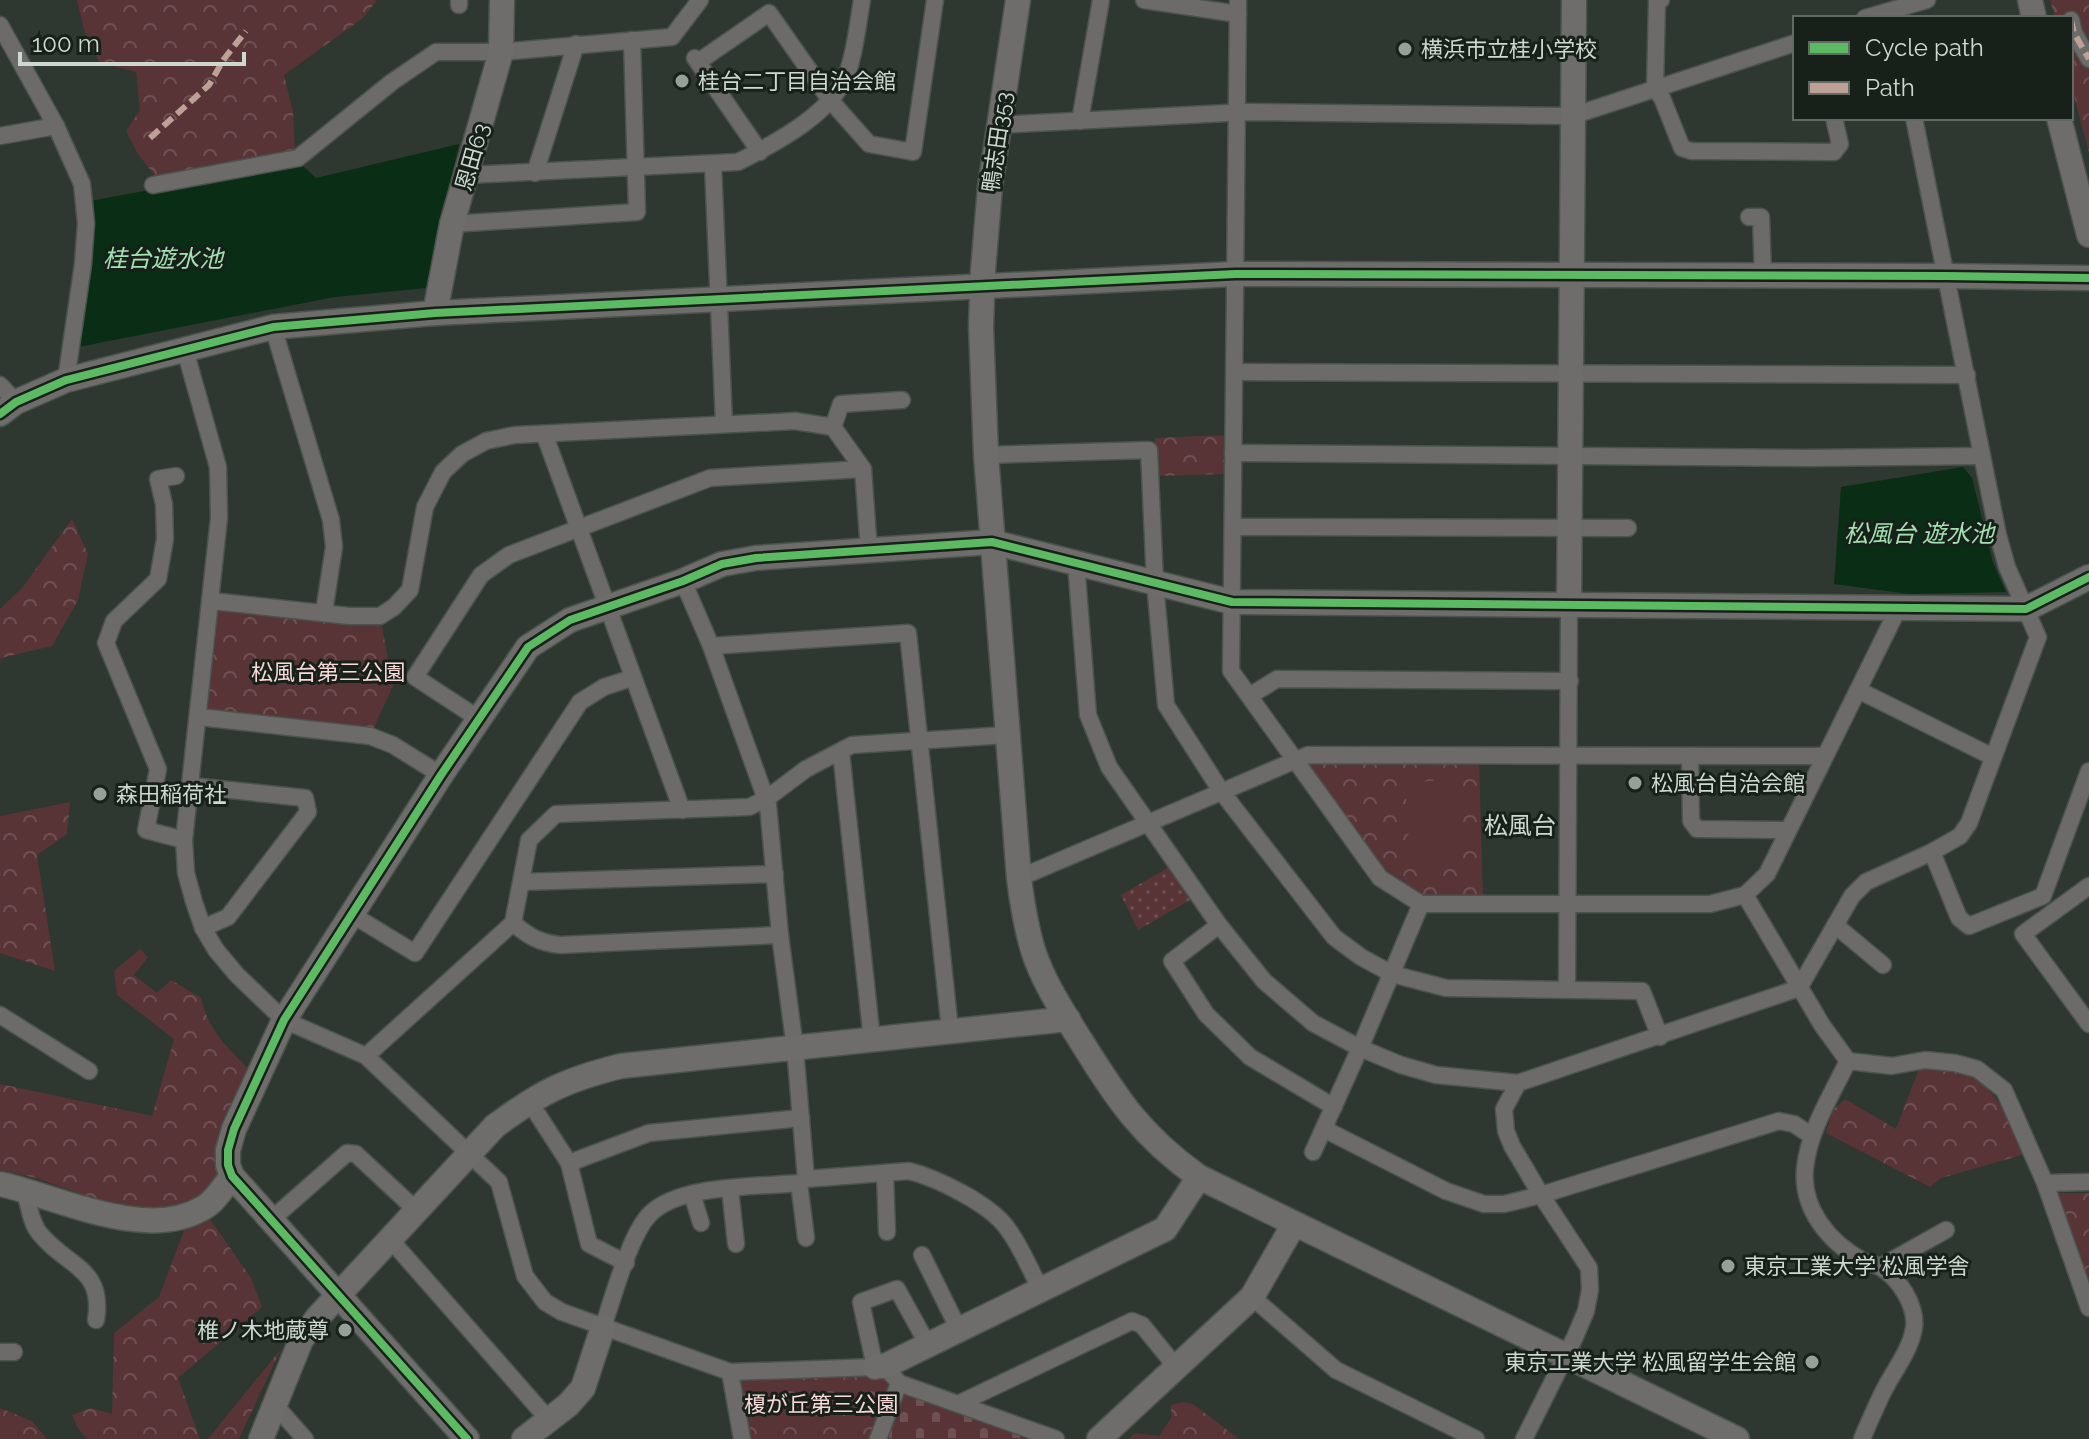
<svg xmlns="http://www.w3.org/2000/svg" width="2089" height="1439" font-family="Raleway,'Noto Sans JP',sans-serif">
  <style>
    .grass { fill: url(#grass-dots) }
    .forest { fill: url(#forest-crowns) }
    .cemetery { fill: url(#cemetery-stones) }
    .pitch { fill: #583437 }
    .water { fill: #0a2d16 }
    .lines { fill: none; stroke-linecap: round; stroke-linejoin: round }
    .street-casing { stroke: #4b534d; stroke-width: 19 }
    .secondary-casing { stroke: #4b534d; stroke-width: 27 }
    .street { stroke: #6d6b6a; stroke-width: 16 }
    .secondary { stroke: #6e6d6c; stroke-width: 24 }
    .quiet { stroke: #bda197; stroke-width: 6; stroke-dasharray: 12 6; stroke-linecap: butt }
    .cycleway-casing { stroke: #18201a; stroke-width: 13 }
    .cycleway { stroke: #5cba63; stroke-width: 8 }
    .poi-dot { fill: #95a097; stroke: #18201a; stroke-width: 3 }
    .labels { text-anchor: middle; stroke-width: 6; stroke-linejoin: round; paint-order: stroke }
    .poi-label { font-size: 22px; fill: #cdd8cf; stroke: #18201a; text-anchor: start }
    .street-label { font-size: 22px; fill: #cdd8cf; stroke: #18201a }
    .park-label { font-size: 22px; fill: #f9d8d9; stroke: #18201a }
    .water-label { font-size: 24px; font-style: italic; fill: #a2e1b0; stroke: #18201a }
    .neighbourhood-label { font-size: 24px; fill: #cdd8cf; stroke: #18201a }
  </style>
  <defs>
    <pattern id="grass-dots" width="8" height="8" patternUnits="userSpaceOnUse" patternTransform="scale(2)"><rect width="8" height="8" fill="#583437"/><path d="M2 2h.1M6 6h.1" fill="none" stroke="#6f5153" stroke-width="1.8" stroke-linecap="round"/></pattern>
    <pattern id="forest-crowns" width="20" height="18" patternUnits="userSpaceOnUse" patternTransform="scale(2)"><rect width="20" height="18" fill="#583437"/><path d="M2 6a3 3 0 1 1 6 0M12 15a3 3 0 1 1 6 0" fill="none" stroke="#6f5153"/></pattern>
    <pattern id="cemetery-stones" width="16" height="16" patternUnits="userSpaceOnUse" patternTransform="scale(2)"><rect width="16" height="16" fill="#583437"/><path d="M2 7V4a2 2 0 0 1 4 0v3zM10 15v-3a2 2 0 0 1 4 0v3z" fill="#6f5153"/></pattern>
  </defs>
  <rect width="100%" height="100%" fill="#2e3730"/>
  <path class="grass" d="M1169,867L1192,899L1138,930L1121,895Z"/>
  <g class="forest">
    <path d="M77,0H377L363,18L284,75L293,112L295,152L156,177L138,154L126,131L140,110L136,72L99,62L84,30Z"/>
    <path d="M2050,0H2089V153L2071,84V18H2055Z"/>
    <path d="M1226,435V474L1157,476L1155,438Z"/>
    <path d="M72,519L88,554L78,600L52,646L1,658L0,662V609L22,588Z"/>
    <path d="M215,605L380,616L393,686L370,736L199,717Z"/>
    <path d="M1479,756L1483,901L1421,904L1380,878L1296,760Z"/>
    <path d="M70,802L67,834L37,855L55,971L0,953V816Z"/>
    <path d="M140,949L148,957L134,975L157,993L171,980L201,998C209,1031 226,1047 250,1070L224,1174L205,1194L191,1204L162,1210L115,1206L36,1178L0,1170V1084L152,1116L174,1039L117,995L114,971Z"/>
    <path d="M1919,1069C1934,1071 1956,1069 1970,1076C1999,1091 2013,1125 2022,1155L1941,1178L1930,1187L1826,1133L1833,1110L1845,1099L1896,1129Z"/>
    <path d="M2055,1193H2089V1304Z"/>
    <path d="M207,1215L251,1278L262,1307L178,1378L200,1439H87L79,1430L72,1415L91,1408L112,1414L114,1333L159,1297L185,1228Z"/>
    <path d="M281,1349L239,1439H208Z"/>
    <path d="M875,1367L899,1383L878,1439H742L730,1372Z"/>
    <path d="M1182,1402L1193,1404L1239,1439H1129L1135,1433L1159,1436L1171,1418V1405Z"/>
    <path d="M0,1408L32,1421L47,1439H0Z"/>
  </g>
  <path class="cemetery" d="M901,1390L1039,1439H889L888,1434Z"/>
  <path class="pitch" d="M1455,779L1461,857L1410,860L1405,783Z"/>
  <g class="water">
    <path d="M459,144L426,288L335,297L78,347L90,201L215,178L303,166L316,178Z"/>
    <path d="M1963,467L1972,478L1993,563L2006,592L1909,594L1834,584L1841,487Z"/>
  </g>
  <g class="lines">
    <g class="street-casing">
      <g id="street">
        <path d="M459,0V5"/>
        <path d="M1144,0L1238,14"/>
        <path d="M1238,0L1231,671L1380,878L1421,904H1710L1745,895L1767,874L1898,609"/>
        <path d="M1661,0L1657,1L1655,89L1662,98L1682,148L1691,151L1834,152L1840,144L1834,118"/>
        <path d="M1865,18L1927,0"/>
        <path d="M2071,20L2074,33L2089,59"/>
        <path d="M0,25L56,126L82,184L86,223L83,264L66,380"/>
        <path d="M695,58L760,152"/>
        <path d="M698,62L769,13L830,100L869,144L913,152L935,0"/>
        <path d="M1080,121L1101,0"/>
        <path d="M999,125L1246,112L1572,116L1795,43"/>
        <path d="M0,136L56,126"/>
        <path d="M713,165L724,424"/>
        <path d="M535,173L576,44"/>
        <path d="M467,175L738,162C776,143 837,111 849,68C856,46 858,22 862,0"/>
        <path d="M153,185L298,158L392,82L436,52H501L672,37L700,0"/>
        <path d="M1749,217H1761L1763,277"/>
        <path d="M452,224L637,212L632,40"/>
        <path d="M273,327L331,520L334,547L324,612"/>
        <path d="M185,350L218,467L219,518L184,840L186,873L194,902L203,928L216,950L237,975L284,1020L366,1056L499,1182L525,1276L545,1302L562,1312L730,1372L875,1367L889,1371L899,1383L1056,1439"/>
        <path d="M1236,372L1967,375"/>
        <path d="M0,385L16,402"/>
        <path d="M833,427L841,404L902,400"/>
        <path d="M545,436L682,810"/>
        <path d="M1233,453L1808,458L1982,456"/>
        <path d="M986,455L1149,450L1155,583L1166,705L1221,791L1334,937L1361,957L1392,974L1446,988L1642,991L1660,1037"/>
        <path d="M176,476L158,479L164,504L165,539L158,579L114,621L106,643L158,769L146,830L184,840"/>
        <path d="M1234,527L1628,528"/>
        <path d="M1076,563L1088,715L1109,767L1219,925L1252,966L1264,981L1313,1023L1360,1048L1401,1065L1436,1075L1518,1083"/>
        <path d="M683,581L711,646L768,805L780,935L795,1048L806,1179"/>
        <path d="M212,601L349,616H380L394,607L410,590L425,507L443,472L462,454L486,441L515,435L795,421L833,427L863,469L869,551"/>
        <path d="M711,646L908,633L950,1030"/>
        <path d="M1858,690L1993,757"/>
        <path d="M1251,695L1277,679L1570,681"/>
        <path d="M199,717L370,736L393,745L441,775"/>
        <path d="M479,719L415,677L481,575L509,555L710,478L863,469"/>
        <path d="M841,752L872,1040"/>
        <path d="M1690,756L1691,821L1697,829L1788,830"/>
        <path d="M192,786L305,798L308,812L228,917L203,928"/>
        <path d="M1932,852L1959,918L1969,926L2043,896L2089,771"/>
        <path d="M1019,878L1308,755L1825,756"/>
        <path d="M522,882L775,874"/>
        <path d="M2089,886L2023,934L2089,1024"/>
        <path d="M1745,895L1822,1025L1848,1061L1892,1066L1925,1060L1955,1063L1977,1069L2004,1090L2045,1183L2089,1308"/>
        <path d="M351,914L415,953L580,702L604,687L632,678"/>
        <path d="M513,923C528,936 540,943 560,945L780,935"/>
        <path d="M1219,925L1172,961L1206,1014L1250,1057L1334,1107"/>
        <path d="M1835,925L1883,965"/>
        <path d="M1567,989L1569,606"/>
        <path d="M0,1015L89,1071"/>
        <path d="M366,1056L513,923L529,840L556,814L749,807L766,799L806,769L852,745L1007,735"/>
        <path d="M1848,1061C1832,1094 1809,1130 1805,1168C1801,1209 1829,1242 1863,1261C1868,1263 1875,1264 1880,1267C1899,1278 1917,1306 1914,1328C1910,1352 1892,1373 1882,1394C1875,1409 1868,1424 1862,1439"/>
        <path d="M529,1101L569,1163L589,1244L626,1263"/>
        <path d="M1324,1129L1446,1191L1484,1204H1504L1541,1195L1779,1121L1794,1124L1812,1136"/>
        <path d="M1313,1152L1360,1048L1421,904"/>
        <path d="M569,1163L649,1133L801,1118"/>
        <path d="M885,1173L887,1232"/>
        <path d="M799,1183L806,1238"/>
        <path d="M2045,1183L2089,1182"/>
        <path d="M730,1189L736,1244"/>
        <path d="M31,1191L27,1200C30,1211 32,1226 41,1235C69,1268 104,1268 96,1320"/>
        <path d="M692,1194L701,1223"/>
        <path d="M272,1219L347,1153L356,1154L416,1210"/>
        <path d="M389,1238L549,1420"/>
        <path d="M922,1255L959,1330"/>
        <path d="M1880,1267L1946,1230"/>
        <path d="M1252,1297L1336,1370L1476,1439"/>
        <path d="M603,1327C613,1298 630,1234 650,1214C679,1184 758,1187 799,1183L806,1179L909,1171C937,1178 990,1204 1007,1228C1021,1246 1030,1270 1041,1290"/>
        <path d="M0,1352H14"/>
        <path d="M875,1367L861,1302L897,1289L928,1345"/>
        <path d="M730,1372L742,1439"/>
        <path d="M960,1403L1132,1321L1142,1325L1177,1368"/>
        <path d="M274,1404L305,1439"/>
        <path d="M878,1439L899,1383"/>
        <path d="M1524,1439L1575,1337L1586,1311L1590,1290L1589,1268L1541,1195L1512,1146L1506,1131L1504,1109L1518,1083L1799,988L1852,896L1866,882L1932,852L1960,836L1969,823L2038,637L2007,567L1998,535L1914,118"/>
      </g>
    </g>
    <g class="secondary-casing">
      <g id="secondary">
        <path d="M1018,0L990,187L983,270L981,326L986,455L1019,878C1022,902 1026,927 1033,950C1042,979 1060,1007 1076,1033C1115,1095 1137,1133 1199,1177L1737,1439"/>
        <path d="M2030,0L2034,18"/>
        <path d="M2059,118L2089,235"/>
        <path d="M435,313L452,224L501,52L502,0"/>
        <path d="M0,414L16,402L66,380L273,327L435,313L1235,274L1946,276L2089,278"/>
        <path d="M1569,606L1574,0"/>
        <path d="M0,1184C58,1197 147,1242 203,1208C215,1202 224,1186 232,1176"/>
        <path d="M875,1367L887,1365L1165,1229L1199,1177"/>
        <path d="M261,1439L301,1340L318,1317L495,1126C541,1092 565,1080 621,1066L1068,1019"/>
        <path d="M467,1439L232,1176L228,1165V1150L234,1129L284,1020L441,775L528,647L570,620L683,581L722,564L756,558L992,542L1232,602L2026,609L2089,577"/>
        <path d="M524,1439L568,1405L583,1388L603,1327"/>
        <path d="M1099,1439L1252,1297L1294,1224"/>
      </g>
    </g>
    <use href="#street" class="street"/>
    <use href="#secondary" class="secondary"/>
    <g class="quiet">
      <path d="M2071,20L2074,33L2089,59"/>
      <path d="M150,138L209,85L224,59L246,31"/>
    </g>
    <g class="cycleway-casing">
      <g id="cycleway">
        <path d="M0,414L16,402L66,380L273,327L435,313L1235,274L1946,276L2089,278"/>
        <path d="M467,1439L232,1176L228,1165V1150L234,1129L284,1020L441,775L528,647L570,620L683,581L722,564L756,558L992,542L1232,602L2026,609L2089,577"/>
      </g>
    </g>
    <use href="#cycleway" class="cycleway"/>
  </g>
  <g class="poi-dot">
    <circle cx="1405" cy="49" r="8"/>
    <circle cx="682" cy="81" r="8"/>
    <circle cx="1635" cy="783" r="8"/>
    <circle cx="100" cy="794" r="8"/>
    <circle cx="1728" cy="1266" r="8"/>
    <circle cx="345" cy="1330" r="8"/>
    <circle cx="1812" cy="1362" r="8"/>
  </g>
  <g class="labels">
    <g class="poi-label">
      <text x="1421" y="57">横浜市立桂小学校</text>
      <text x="698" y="89">桂台二丁目自治会館</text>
      <text x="1651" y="791">松風台自治会館</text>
      <text x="116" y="802">森田稲荷社</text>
      <text x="1744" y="1274">東京工業大学 松風学舎</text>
      <text x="329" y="1338" text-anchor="end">椎ノ木地蔵尊</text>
      <text x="1796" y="1370" text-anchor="end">東京工業大学 松風留学生会館</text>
    </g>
    <g class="street-label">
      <text transform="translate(997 142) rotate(-82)" y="8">鴨志田353</text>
      <text transform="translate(472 157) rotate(-74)" y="8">恩田63</text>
    </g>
    <g class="park-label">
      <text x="328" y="680">松風台第三公園</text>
      <text x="821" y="1412">榎が丘第三公園</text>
    </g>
    <g class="water-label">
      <text x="163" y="267">桂台遊水池</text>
      <text x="1919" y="542">松風台 遊水池</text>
    </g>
    <g class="neighbourhood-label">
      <text x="1520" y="834">松風台</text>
    </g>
  </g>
  <rect x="1793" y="16" width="280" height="104" fill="#18201a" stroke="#606a62" stroke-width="2"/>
  <rect x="1809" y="42" width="40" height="12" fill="#5cba63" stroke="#606a62" stroke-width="2"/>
  <text x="1865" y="56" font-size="24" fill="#cdd8cf">Cycle path</text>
  <rect x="1809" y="82" width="40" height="12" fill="#bda197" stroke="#606a62" stroke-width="2"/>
  <text x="1865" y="96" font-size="24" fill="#cdd8cf">Path</text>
  <path d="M20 52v12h224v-12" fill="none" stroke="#cdd8cf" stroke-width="4"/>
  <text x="32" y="52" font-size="24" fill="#cdd8cf" stroke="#18201a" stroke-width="6" paint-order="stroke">100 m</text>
</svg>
